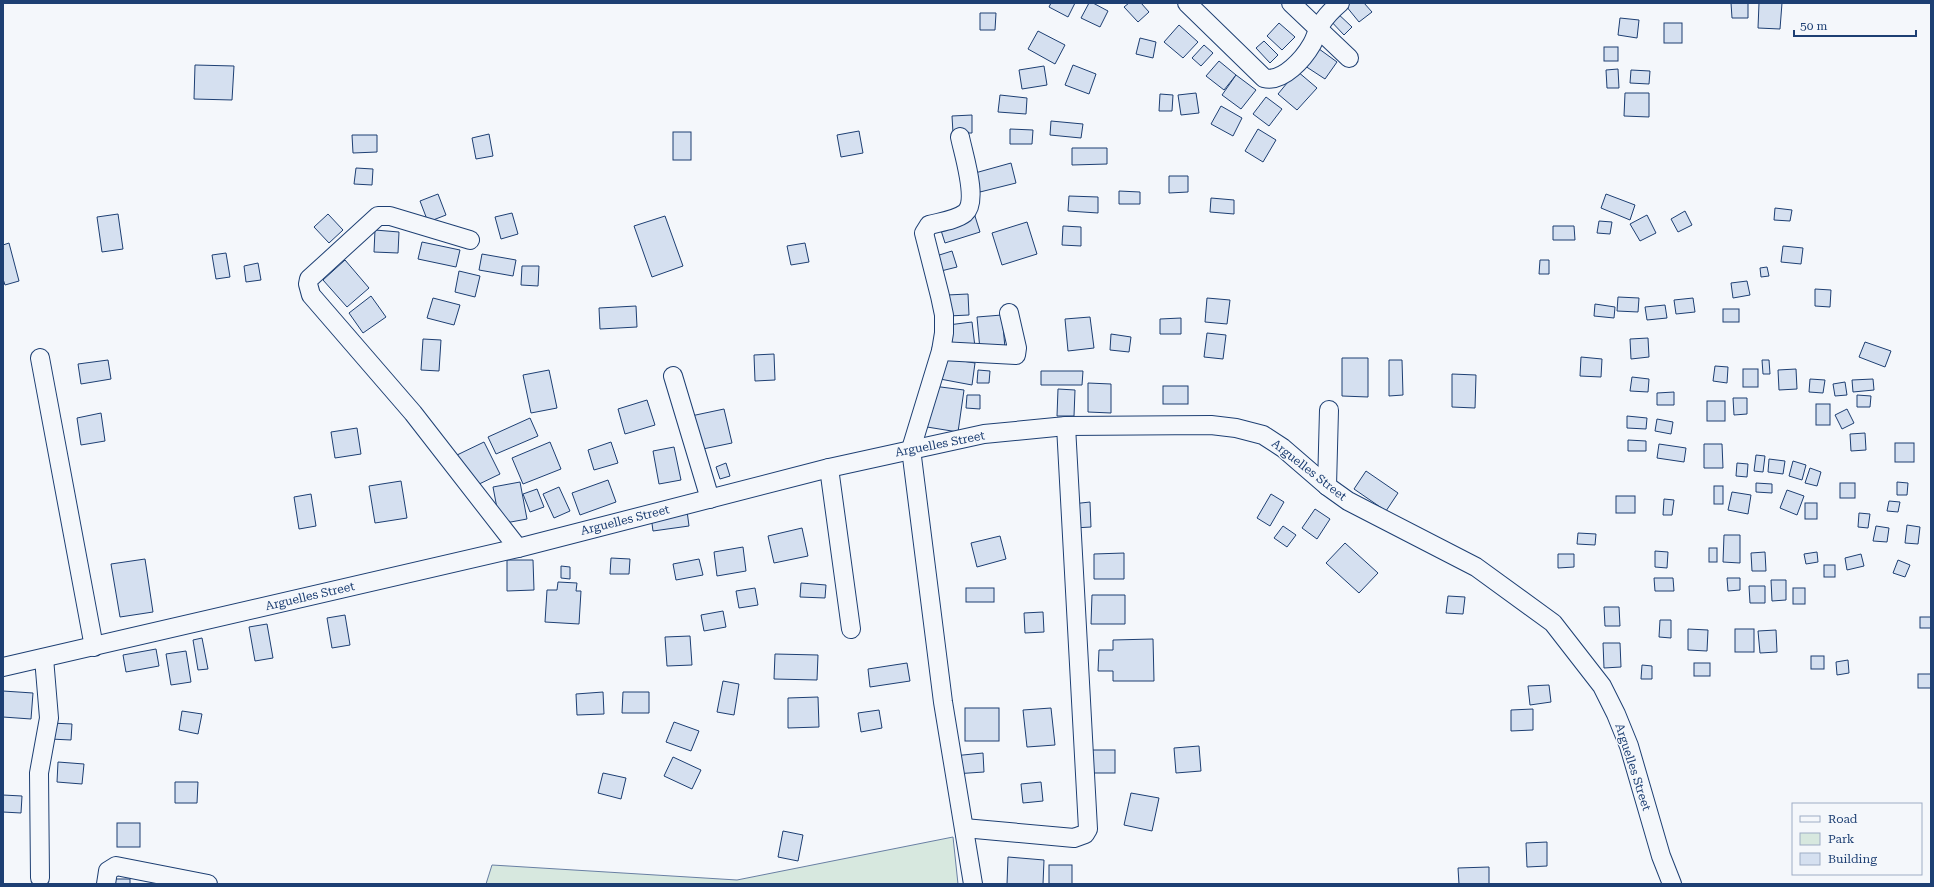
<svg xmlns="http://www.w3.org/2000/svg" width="1934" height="887" font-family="'Roboto Serif',serif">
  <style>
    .green { fill: #d7e8df; stroke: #687fa3 }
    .building { fill: #d5e0f0; stroke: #1d3f73 }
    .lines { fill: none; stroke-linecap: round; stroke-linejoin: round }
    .minor-casing { stroke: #1d3f73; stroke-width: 20 }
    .minor { stroke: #f4f7fb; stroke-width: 18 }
    .labels { text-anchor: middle; stroke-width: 3; stroke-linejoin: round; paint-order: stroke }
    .street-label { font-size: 12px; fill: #1d3f73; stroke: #f4f7fb }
  </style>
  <rect width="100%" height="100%" fill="#f4f7fb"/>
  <path class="green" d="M953,837L958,884H486L492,865L737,880Z"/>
  <g class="building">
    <path d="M1051,3H1075L1068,17L1049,7Z"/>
    <path d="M1089,3H1093L1108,11L1100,27L1081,18Z"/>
    <path d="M1129,3H1141L1149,12L1138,22L1124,7Z"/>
    <path d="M1350,3H1364L1372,12L1359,22L1346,6Z"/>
    <path d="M1731,3H1748V18H1732Z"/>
    <path d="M1759,3H1782L1780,29L1758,28Z"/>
    <path d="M1335,11L1352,27L1344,35L1328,18Z"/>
    <path d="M980,13H996L995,30H980Z"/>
    <path d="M1620,18L1639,20L1637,38L1618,35Z"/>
    <path d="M1279,23L1295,37L1282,50L1267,36Z"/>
    <rect x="1664" y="23" width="18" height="20"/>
    <path d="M1179,25L1198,42L1183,58L1164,42Z"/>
    <path d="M1038,31L1065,45L1055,64L1028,49Z"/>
    <path d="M1140,38L1156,42L1153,58L1136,54Z"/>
    <path d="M1264,41L1278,55L1270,63L1256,48Z"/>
    <path d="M1204,45L1213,53L1201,66L1192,58Z"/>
    <path d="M1315,46L1337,62L1325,79L1302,64Z"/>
    <rect x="1604" y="47" width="14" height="14"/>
    <path d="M1219,61L1236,75L1224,90L1206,76Z"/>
    <path d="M195,65L234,66L232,100L194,99Z"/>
    <path d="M1073,65L1096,74L1089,94L1065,85Z"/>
    <path d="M1044,66L1047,85L1022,89L1019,70Z"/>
    <path d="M1618,69L1619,88H1607L1606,70Z"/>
    <path d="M1631,70L1650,71L1649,84L1630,83Z"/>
    <path d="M1297,71L1317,88L1297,110L1278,94Z"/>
    <path d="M1236,75L1256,90L1241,109L1222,95Z"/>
    <path d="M1196,93L1199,113L1181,115L1178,95Z"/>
    <path d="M1625,93H1649V117L1624,116Z"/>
    <path d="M1160,94L1173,95L1172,111H1159Z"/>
    <path d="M1000,95L1027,98L1026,114L998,112Z"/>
    <path d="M1266,97L1282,109L1269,126L1253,114Z"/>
    <path d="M1221,106L1242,118L1233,136L1211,124Z"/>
    <path d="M972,115V133H953L952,116Z"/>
    <path d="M1051,121L1083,124L1081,138L1050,135Z"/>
    <path d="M1010,129L1033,130L1032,144H1010Z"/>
    <path d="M1258,129L1276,140L1263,162L1245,151Z"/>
    <path d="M859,131L863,153L841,157L837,135Z"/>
    <rect x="673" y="132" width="18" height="28"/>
    <path d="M489,134L493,156L476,159L472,138Z"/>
    <path d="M352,135H377V152L353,153Z"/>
    <path d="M1072,148H1107V164L1072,165Z"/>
    <path d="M1011,163L1016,183L980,192L975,173Z"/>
    <path d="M356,168L373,169L372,185L354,184Z"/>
    <path d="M1169,176H1188V192L1169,193Z"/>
    <path d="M1119,191L1140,192V204H1119Z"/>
    <path d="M438,194L446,215L428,222L420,201Z"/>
    <path d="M1606,194L1635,205L1630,220L1601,208Z"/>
    <path d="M1069,196L1098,197V213L1068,211Z"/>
    <path d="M1211,198L1234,200V214L1210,212Z"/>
    <path d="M1775,208L1792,210L1790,221L1774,220Z"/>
    <path d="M1685,211L1692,225L1678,232L1671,219Z"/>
    <path d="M512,213L518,234L501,239L495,217Z"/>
    <path d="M974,213L980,232L945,243L939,224Z"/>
    <path d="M118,214L123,249L102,252L97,217Z"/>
    <path d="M328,214L343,230L329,243L314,227Z"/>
    <path d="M1647,215L1656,233L1640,241L1630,224Z"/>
    <path d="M665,216L683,266L652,277L634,226Z"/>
    <path d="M1599,221L1612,222L1610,234L1597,233Z"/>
    <path d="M1027,222L1037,254L1002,265L992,233Z"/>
    <path d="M1063,226L1081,227V246L1062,245Z"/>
    <path d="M1553,226H1574L1575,240H1553Z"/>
    <path d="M375,230L399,232L398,253L374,252Z"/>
    <path d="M422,242L460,250L456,267L418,259Z"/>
    <path d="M9,243L19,281L5,285L3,279V245Z"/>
    <path d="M805,243L809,262L791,265L787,246Z"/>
    <path d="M1783,246L1803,248L1801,264L1781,262Z"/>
    <path d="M952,251L957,267L937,272L933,257Z"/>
    <path d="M226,253L230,277L216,279L212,255Z"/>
    <path d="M482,254L516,260L513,276L479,270Z"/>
    <path d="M345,260L369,288L347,307L323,280Z"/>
    <path d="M1540,260H1549V274H1539Z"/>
    <path d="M258,263L261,280L246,282L244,266Z"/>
    <path d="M522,266H539L538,286L521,285Z"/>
    <path d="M1767,267L1769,276L1761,277L1760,268Z"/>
    <path d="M459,271L480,276L475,297L455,292Z"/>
    <path d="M1747,281L1750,295L1733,298L1731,283Z"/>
    <path d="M1815,289L1831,290L1830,307L1815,306Z"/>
    <path d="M968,294L969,315L948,316L947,295Z"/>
    <path d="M371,296L386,317L363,333L349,313Z"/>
    <path d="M1618,297L1639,298L1638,312L1617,311Z"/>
    <path d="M433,298L460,305L454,325L427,318Z"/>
    <path d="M1207,298L1230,300L1227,324L1205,322Z"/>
    <path d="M1693,298L1695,312L1676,314L1674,300Z"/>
    <path d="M1595,304L1615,307L1614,318L1594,316Z"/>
    <path d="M1665,305L1667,318L1647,320L1645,307Z"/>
    <path d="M636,306L637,327L600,329L599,308Z"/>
    <rect x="1723" y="309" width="16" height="13"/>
    <path d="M1002,315L1005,348L980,350L977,317Z"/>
    <path d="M1090,317L1094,348L1068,351L1065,319Z"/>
    <path d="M1181,318V334H1160V319Z"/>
    <path d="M972,322L975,347L951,350L948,325Z"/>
    <path d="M1207,333L1226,335L1223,359L1204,357Z"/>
    <path d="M1111,334L1131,337L1129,352L1110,350Z"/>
    <path d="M1648,338L1649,357L1631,359L1630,339Z"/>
    <path d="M423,339L441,340L439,371L421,370Z"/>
    <path d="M1865,342L1891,351L1885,367L1859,357Z"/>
    <path d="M774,354L775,380L755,381L754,355Z"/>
    <path d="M1581,357L1602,359L1601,377L1580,376Z"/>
    <path d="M944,358L975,363L972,385L940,379Z"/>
    <path d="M1342,358H1368V397L1342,396Z"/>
    <path d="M108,360L111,379L81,384L78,364Z"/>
    <path d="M1389,360H1402L1403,395L1389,396Z"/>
    <path d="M1762,360H1769L1770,374H1763Z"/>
    <path d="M1715,366L1728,367L1727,383L1713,381Z"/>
    <rect x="1743" y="369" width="15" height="18"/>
    <path d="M1796,369L1797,389L1779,390L1778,370Z"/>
    <path d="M549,370L557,408L531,413L523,375Z"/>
    <path d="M978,370L990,371L989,383H977Z"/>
    <path d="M1041,371H1083L1082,385H1041Z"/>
    <path d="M1452,374L1476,375L1475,408L1452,407Z"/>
    <path d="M1632,377L1649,379L1648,392L1630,391Z"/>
    <path d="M1810,379L1825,380L1823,393L1809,392Z"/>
    <path d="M1873,379L1874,390L1853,392L1852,380Z"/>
    <path d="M1845,382L1847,395L1835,396L1833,384Z"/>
    <path d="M1088,383L1111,384V413L1088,412Z"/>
    <path d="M933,386L964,390L958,432L927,427Z"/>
    <rect x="1163" y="386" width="25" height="18"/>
    <path d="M1058,389L1075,390L1074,416H1057Z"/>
    <path d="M1674,392V405H1657V393Z"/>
    <path d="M967,395H980V409L966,408Z"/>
    <path d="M1857,395L1871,396L1870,407H1857Z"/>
    <path d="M1733,398H1747V414L1734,415Z"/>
    <path d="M647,400L655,425L625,434L618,409Z"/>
    <rect x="1707" y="401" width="18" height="20"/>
    <rect x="1816" y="404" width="14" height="21"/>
    <path d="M724,409L732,443L698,450L691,416Z"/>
    <path d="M1847,409L1854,423L1842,429L1835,415Z"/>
    <path d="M101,413L105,441L81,445L77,418Z"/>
    <path d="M1627,416L1647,418L1646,429L1627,428Z"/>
    <path d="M530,418L538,436L496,454L488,437Z"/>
    <path d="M1657,419L1673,422L1671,434L1655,431Z"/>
    <path d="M357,428L361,454L335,458L331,432Z"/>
    <path d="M1865,433L1866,450L1851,451L1850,434Z"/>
    <path d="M1628,440L1646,441V451H1628Z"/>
    <path d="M484,442L500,474L473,487L457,455Z"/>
    <path d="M550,442L561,469L523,484L512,458Z"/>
    <path d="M611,442L618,463L594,470L588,450Z"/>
    <rect x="1895" y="443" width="19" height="19"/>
    <path d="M1659,444L1686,448L1684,462L1657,458Z"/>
    <path d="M1704,444H1722L1723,468H1704Z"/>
    <path d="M674,447L681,480L659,484L653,451Z"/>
    <path d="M1756,455L1765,456L1763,472L1754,471Z"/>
    <path d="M1769,459L1785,461L1783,474L1768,472Z"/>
    <path d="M1793,461L1806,465L1802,480L1789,476Z"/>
    <path d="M726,463L730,476L720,479L716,467Z"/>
    <path d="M1737,463L1748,464L1747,477L1736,476Z"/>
    <path d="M1810,468L1821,472L1817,486L1805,483Z"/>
    <path d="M1366,471L1398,493L1386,511L1354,489Z"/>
    <path d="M608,480L616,502L580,515L572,493Z"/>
    <path d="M401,481L407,518L375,523L369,486Z"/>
    <path d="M520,482L527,519L500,524L493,487Z"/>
    <path d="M1897,482L1908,483L1907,495H1897Z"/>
    <path d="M1756,483L1772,484V493L1756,492Z"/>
    <rect x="1840" y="483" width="15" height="15"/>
    <rect x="1714" y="486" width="9" height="18"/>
    <path d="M559,487L570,511L554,518L543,494Z"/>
    <path d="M537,489L544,507L530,512L523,494Z"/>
    <path d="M1787,490L1804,496L1797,515L1780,508Z"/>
    <path d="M1732,492L1751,495L1748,514L1728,510Z"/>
    <path d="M311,494L316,526L299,529L294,497Z"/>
    <path d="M1271,494L1284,502L1270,526L1257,518Z"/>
    <rect x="1616" y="496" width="19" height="17"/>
    <path d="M1664,499L1674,500L1672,515H1663Z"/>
    <path d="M1889,501L1900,502L1898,512L1887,511Z"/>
    <path d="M1090,502L1091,527L1074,528L1072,504Z"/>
    <rect x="1805" y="503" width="12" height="16"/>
    <path d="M1315,509L1330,519L1317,539L1302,528Z"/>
    <path d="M687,511L689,526L653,531L651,516Z"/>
    <path d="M1859,513L1870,514L1868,528L1858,527Z"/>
    <path d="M1907,525L1920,527L1918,544L1905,543Z"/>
    <path d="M1283,526L1296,535L1287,547L1274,538Z"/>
    <path d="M1876,526L1889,528L1887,542L1873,541Z"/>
    <path d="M802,528L808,556L774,563L768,536Z"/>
    <path d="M1578,533L1596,534L1595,545L1577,544Z"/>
    <path d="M1724,535H1740V563L1723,562Z"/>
    <path d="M1000,536L1006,559L977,567L971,543Z"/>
    <path d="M1345,543L1378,573L1359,593L1326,563Z"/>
    <path d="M743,547L746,571L717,576L714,552Z"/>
    <rect x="1709" y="548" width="8" height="14"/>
    <path d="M1655,551L1668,552L1667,568L1655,567Z"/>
    <path d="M1765,552L1766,571H1752L1751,553Z"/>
    <path d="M1817,552L1818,562L1806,564L1804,554Z"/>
    <path d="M1124,553V579H1094V554Z"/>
    <path d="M1558,554H1574V567L1558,568Z"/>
    <path d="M1861,554L1864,566L1847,570L1845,558Z"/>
    <path d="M611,558L630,559L629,574H610Z"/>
    <path d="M145,559L153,612L120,617L111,564Z"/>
    <path d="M699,559L703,575L676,580L673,564Z"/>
    <path d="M507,560H533L534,590L507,591Z"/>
    <path d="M1898,560L1910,565L1905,577L1893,573Z"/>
    <rect x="1824" y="565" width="11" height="12"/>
    <path d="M561,566L570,567V579L561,578Z"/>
    <path d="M1654,578H1673L1674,591H1655Z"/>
    <path d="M1727,578H1740V590L1728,591Z"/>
    <path d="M1771,580H1786V600L1772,601Z"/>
    <path d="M558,582L577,583L576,591H581L579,624L545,622L547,590H557Z"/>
    <path d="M801,583L826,585L825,598L800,597Z"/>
    <path d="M1749,586H1765V603H1750Z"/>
    <path d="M755,588L758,605L739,608L736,591Z"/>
    <rect x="966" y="588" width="28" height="14"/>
    <rect x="1793" y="588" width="12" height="16"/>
    <path d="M1092,595H1125V624H1091Z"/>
    <path d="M1448,596L1465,597L1463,614L1446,613Z"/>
    <path d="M1604,607H1619L1620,626H1605Z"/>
    <path d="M723,611L726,627L704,631L701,615Z"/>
    <path d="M1043,612L1044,632L1025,633L1024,613Z"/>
    <path d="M345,615L350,645L332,648L327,618Z"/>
    <rect x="1920" y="617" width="11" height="11"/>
    <path d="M1660,620H1671V638L1659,637Z"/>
    <path d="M267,624L273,658L255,661L249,627Z"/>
    <path d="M1688,629L1708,630L1707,651L1688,650Z"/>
    <rect x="1735" y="629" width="19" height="23"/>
    <path d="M1776,630L1777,652L1760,653L1758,631Z"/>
    <path d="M690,636L692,665L667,666L665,637Z"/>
    <path d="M202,638L208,669L198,670L193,640Z"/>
    <path d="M1153,639L1154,681H1113V671H1098L1099,650H1113V640Z"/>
    <path d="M1603,643H1620L1621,667L1604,668Z"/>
    <path d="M156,649L159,666L126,672L123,655Z"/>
    <path d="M186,651L191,682L171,685L166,654Z"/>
    <path d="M775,654L818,655L817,680L774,679Z"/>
    <rect x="1811" y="656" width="13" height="13"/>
    <path d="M1848,660L1849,673L1837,675L1836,662Z"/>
    <path d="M907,663L910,681L870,687L868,669Z"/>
    <rect x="1694" y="663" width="16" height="13"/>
    <path d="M1642,665L1652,666V679H1641Z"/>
    <rect x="1918" y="674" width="13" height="14"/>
    <path d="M723,681L739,684L734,715L717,712Z"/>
    <path d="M1549,685L1551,702L1530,705L1528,686Z"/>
    <path d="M3,691L33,693L31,719L3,717Z"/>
    <path d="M603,692L604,714L577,715L576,694Z"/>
    <path d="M623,692H649V713H622Z"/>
    <path d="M818,697L819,727L788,728V698Z"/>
    <rect x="965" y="708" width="34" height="33"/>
    <path d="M1051,708L1055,745L1027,747L1023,710Z"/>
    <path d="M1533,709V730L1511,731V710Z"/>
    <path d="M879,710L882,728L861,732L858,713Z"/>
    <path d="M182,711L202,714L198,734L179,730Z"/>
    <path d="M674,722L699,731L691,751L666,742Z"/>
    <path d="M51,723L72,724L71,740L50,739Z"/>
    <path d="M1199,746L1201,771L1176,773L1174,748Z"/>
    <rect x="1088" y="750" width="27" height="23"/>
    <path d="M983,753L984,772L954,774L953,756Z"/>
    <path d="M673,757L701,770L692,789L664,776Z"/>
    <path d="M58,762L84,764L82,784L57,782Z"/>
    <path d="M603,773L626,778L621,799L598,793Z"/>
    <path d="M175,782H198L197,803H175Z"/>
    <path d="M1041,782L1043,801L1023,803L1021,784Z"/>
    <path d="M1131,793L1159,798L1152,831L1124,825Z"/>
    <path d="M3,795L22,796L21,813L3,812Z"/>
    <rect x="117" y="823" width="23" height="24"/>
    <path d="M783,831L803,835L798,861L778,857Z"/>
    <path d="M1547,842V866L1527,867L1526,843Z"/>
    <path d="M1008,857L1044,860L1043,884H1007Z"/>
    <rect x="1049" y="865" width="23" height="19"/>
    <path d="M1489,867V884H1459L1458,868Z"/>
    <rect x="109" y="879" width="21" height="5"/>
  </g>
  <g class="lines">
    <g class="minor-casing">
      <g id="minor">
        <path d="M1187,3L1264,78C1283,83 1304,58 1312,44C1316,37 1317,30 1321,24C1326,16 1333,9 1340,3"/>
        <path d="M1291,3L1349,58"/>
        <path d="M960,137C963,153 979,201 965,213C956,220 940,222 929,225L924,233L940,296L944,315V333L941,351L911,449L943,702L973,884"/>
        <path d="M470,240L390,216H378L309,279L308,284L311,295L413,413L518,548"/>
        <path d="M941,351L1016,355L1017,348L1009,313"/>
        <path d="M40,358L94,647"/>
        <path d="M673,376L710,499"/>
        <path d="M829,468L851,629"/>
        <path d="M1327,486L1329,410"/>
        <path d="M3,667L518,548L829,468L984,434L1066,426L1211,425L1236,428L1263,435L1283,448L1327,486L1348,501L1476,567L1553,623L1602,686L1616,714L1629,746L1661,856L1672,884"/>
        <path d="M964,828L1074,838L1085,834L1088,829L1066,426"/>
        <path d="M40,878L39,773L49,718L44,658"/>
        <path d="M106,884L108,871L116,866L208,884"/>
      </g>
    </g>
    <use href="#minor" class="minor"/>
  </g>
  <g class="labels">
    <g class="street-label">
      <text transform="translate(940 444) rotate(-11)" y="4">Arguelles Street</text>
      <text transform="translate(1309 470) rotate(38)" y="4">Arguelles Street</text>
      <text transform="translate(625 520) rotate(-14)" y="4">Arguelles Street</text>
      <text transform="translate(310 596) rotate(-13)" y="4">Arguelles Street</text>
      <text transform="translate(1633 767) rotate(72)" y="4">Arguelles Street</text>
    </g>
  </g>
  <rect width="1934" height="887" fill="none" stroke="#1d3f73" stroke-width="8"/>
  <rect x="1792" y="803" width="130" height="72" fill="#f4f7fb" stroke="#9eadc5"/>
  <rect x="1800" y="816" width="20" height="6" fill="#f4f7fb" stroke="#9eadc5"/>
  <text x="1828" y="823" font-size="12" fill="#1d3f73">Road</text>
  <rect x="1800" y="833" width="20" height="12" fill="#d7e8df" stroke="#9eadc5"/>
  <text x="1828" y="843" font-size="12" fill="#1d3f73">Park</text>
  <rect x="1800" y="853" width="20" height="12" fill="#d5e0f0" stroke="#9eadc5"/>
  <text x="1828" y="863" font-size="12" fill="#1d3f73">Building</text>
  <path d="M1794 30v6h122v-6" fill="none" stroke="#1d3f73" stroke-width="2"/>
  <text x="1800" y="30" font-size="12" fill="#1d3f73" stroke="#f4f7fb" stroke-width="3" paint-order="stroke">50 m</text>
</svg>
